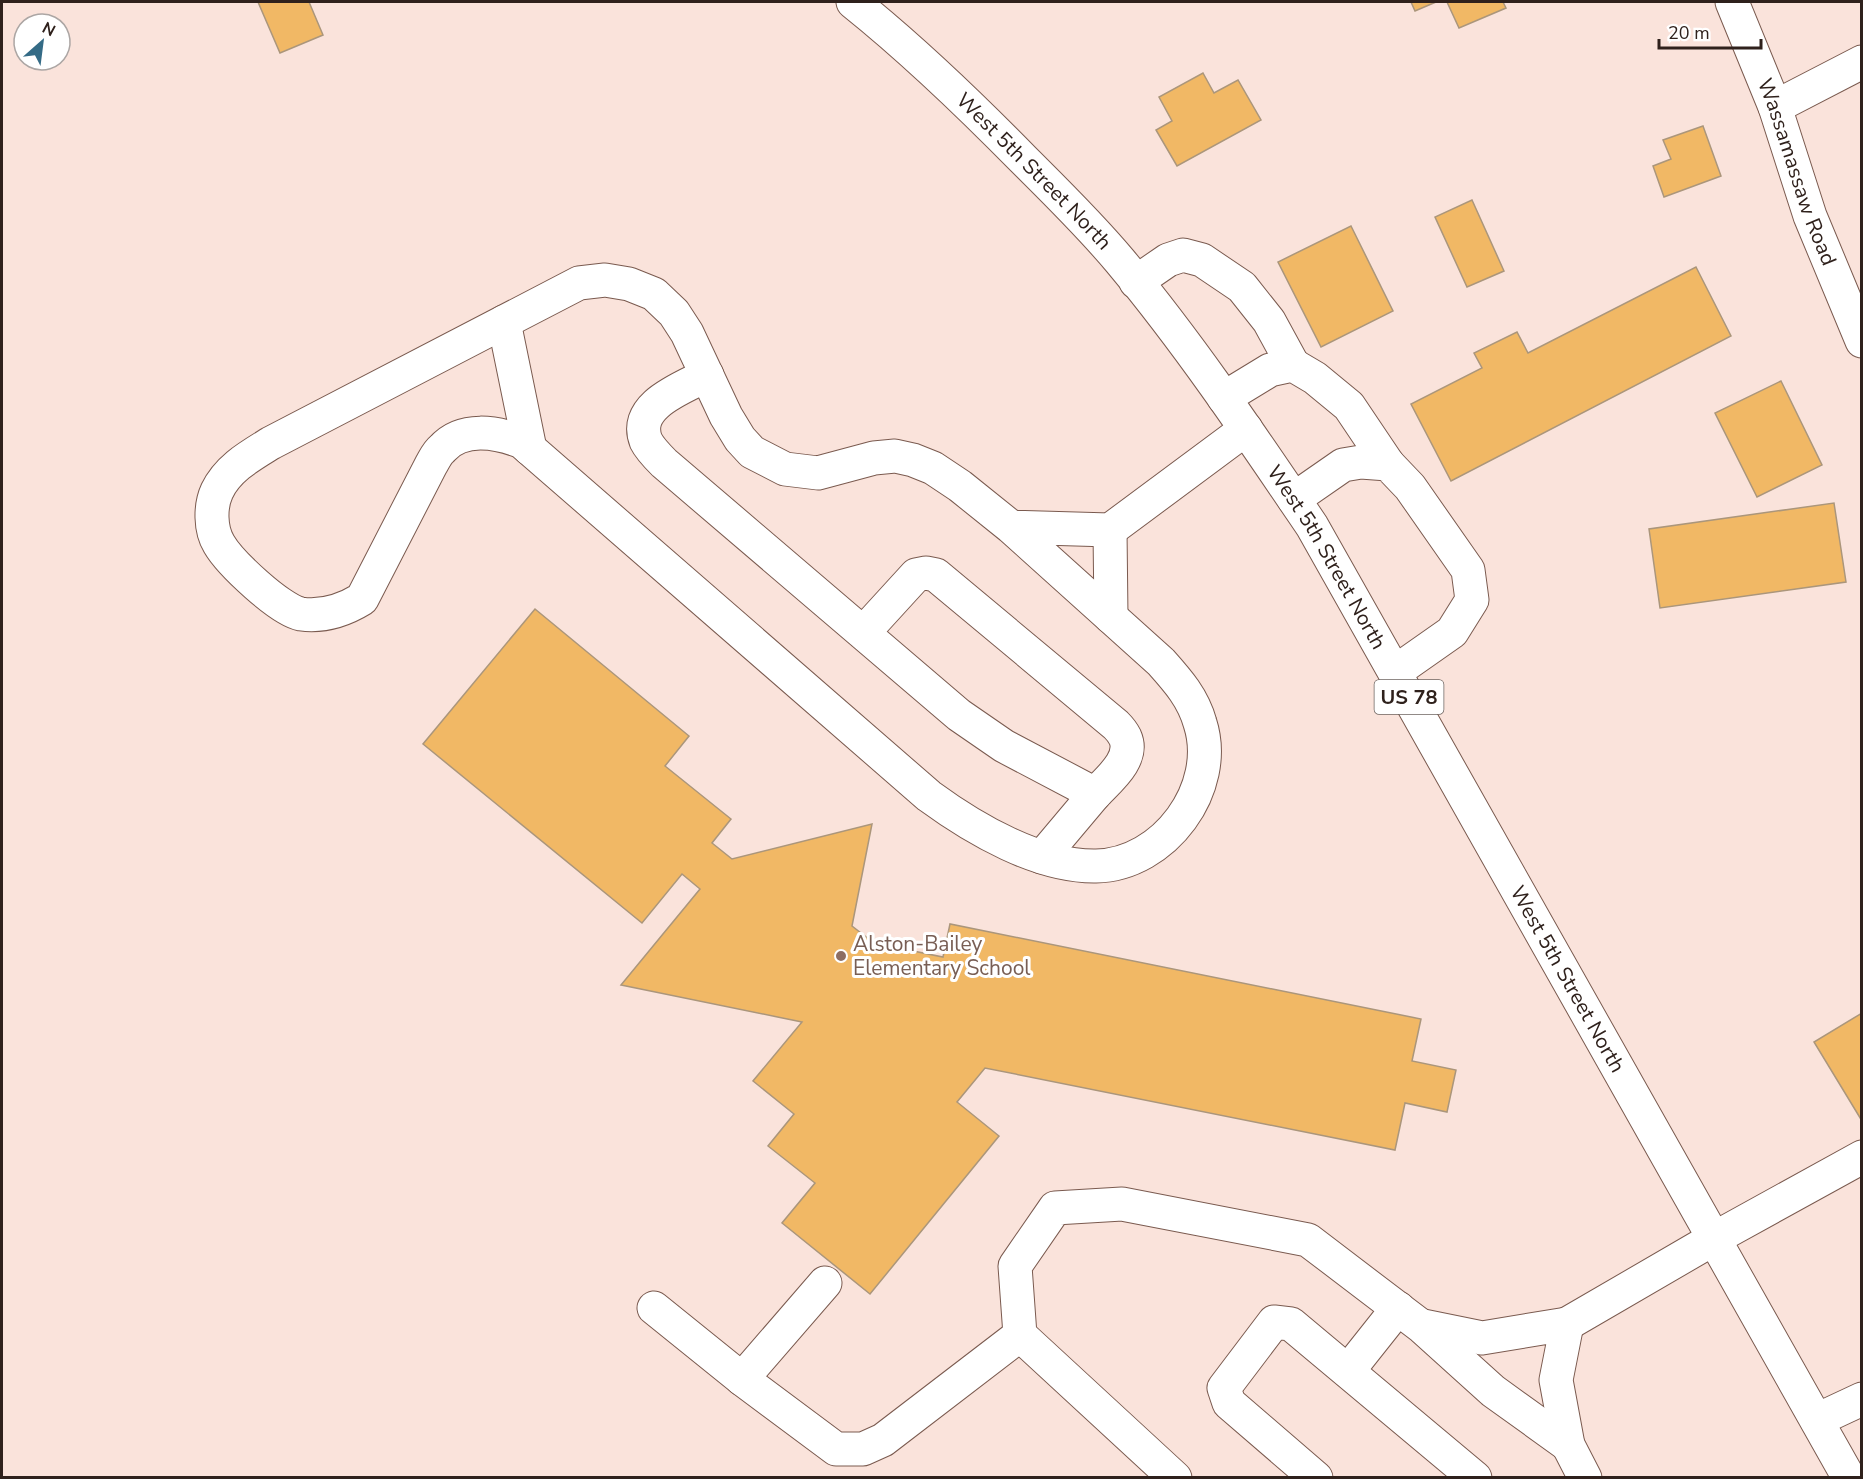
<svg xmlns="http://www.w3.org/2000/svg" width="1863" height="1479" font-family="'Nunito Sans',sans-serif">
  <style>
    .building { fill: #f1b865; stroke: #ab967b; stroke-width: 1.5 }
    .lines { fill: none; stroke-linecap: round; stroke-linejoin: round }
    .minor-casing { stroke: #7a5a4f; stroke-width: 35 }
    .major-casing { stroke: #7a5a4f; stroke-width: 35 }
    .minor { stroke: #fff; stroke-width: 33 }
    .major { stroke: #fff; stroke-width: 33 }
    .education-dot { fill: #8d6e63; stroke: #fff; stroke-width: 2 }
    .labels { text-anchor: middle; stroke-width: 6; stroke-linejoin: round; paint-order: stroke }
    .shield { fill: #fff; stroke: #6d6460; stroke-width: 1.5 }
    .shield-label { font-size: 20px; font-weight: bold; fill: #2f211c }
    .street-label { font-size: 21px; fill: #2f211c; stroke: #fff }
    .education-label { font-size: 21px; fill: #785e54; stroke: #fff; text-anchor: start }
  </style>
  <rect width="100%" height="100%" fill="#fae3db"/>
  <g class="building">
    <path d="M258,2H309L323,35L280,53Z"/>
    <path d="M1411,2H1436L1415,11Z"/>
    <path d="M1447,2H1503L1506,8L1459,28Z"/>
    <path d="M1203,73L1214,93L1238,80L1261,120L1177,166L1156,130L1172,121L1159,97Z"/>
    <path d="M1703,126L1721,176L1664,197L1653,166L1671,159L1663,140Z"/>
    <path d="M1472,200L1504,271L1467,287L1435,217Z"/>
    <path d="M1351,226L1393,311L1321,347L1278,262Z"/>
    <path d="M1696,267L1731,336L1451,481L1411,404L1482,368L1474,353L1517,332L1528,353Z"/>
    <path d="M1781,381L1822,465L1757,497L1715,413Z"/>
    <path d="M1834,503L1846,582L1660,608L1649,529Z"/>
    <path d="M535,609L689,736L665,766L731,819L712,843L732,859L872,824L852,926L874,943L943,957L950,924L1421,1019L1412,1061L1456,1070L1447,1112L1405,1103L1395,1150L985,1068L957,1102L999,1136L870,1294L782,1223L815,1183L768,1146L794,1114L753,1081L802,1022L621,985L700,889L682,874L642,923L423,744Z"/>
    <path d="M1862,1013V1121L1814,1042Z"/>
  </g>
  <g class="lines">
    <g class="minor-casing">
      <g id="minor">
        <path id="s1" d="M1732,2L1775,107L1810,216L1862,341"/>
        <path d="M1775,107L1862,62"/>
        <path d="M1136,282L1168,260L1183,255L1202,260L1242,287L1269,321L1293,365"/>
        <path d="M504,322L530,449"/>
        <path d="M707,375C683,388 632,405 646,441C650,449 657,456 664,463L959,715L1004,746L1095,794C1108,780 1135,759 1125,737C1123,733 1119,728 1116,725L936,575L926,573L916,575L863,633"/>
        <path d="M1224,398L1270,370L1293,365L1315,378L1349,406L1388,464"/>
        <path d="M1294,499L1343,465L1361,462L1388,464L1410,487L1468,570L1472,600L1452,632L1395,672"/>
        <path d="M1011,527L1161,662C1178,681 1193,698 1200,723C1221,788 1164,865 1096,866C1039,867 974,829 929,796L522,442C497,432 462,426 442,449C437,453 434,460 431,465L362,599C344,610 323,617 301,614C280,610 230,563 219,544C210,529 210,506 217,491C228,468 250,456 271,443L579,283L605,280L629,284L654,294L674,313L687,333L726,416L740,439L752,452L785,469L818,473L874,458L895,456L913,460L933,468L960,486L1011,527L1110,530L1246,429"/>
        <path d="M1110,530L1111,617"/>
        <path d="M1042,857L1095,794"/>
        <path d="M654,1308L742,1379L836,1449H863L883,1440L1020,1335"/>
        <path d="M1567,1324L1715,1238L1862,1157"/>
        <path d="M1423,1326L1482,1338L1567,1324L1556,1380L1568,1445L1585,1478"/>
        <path d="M1348,1371L1398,1308"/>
        <path d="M742,1379L825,1283"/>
        <path d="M1817,1420L1862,1399"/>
        <path d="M1175,1478L1020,1335L1015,1266L1055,1208L1122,1204L1308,1240L1421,1326L1493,1391L1568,1445"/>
        <path d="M1316,1478L1229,1403L1224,1388L1274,1322L1291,1324L1475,1478"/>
      </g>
    </g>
    <g class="major-casing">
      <g id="major">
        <path id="s2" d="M853,2C913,50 969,104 1023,159C1056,192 1090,225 1120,261C1190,345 1251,436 1312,526L1849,1478"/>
      </g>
    </g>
    <use href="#minor" class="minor"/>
    <use href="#major" class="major"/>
  </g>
  <circle class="education-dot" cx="841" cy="956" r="6"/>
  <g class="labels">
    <rect class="shield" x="1374.5" y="680" width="69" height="34" rx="4.5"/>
    <g class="shield-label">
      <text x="1409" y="704">US 78</text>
    </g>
    <g class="street-label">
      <text dy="7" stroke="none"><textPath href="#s1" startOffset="182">Wassamassaw Road</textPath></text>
      <text dy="7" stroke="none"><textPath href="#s2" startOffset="248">West 5th Street North</textPath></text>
      <text dy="7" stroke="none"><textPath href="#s2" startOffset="734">West 5th Street North</textPath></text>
      <text dy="7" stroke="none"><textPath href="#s2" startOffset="1220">West 5th Street North</textPath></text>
    </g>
    <g class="education-label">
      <text x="853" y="951">Alston-Bailey<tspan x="853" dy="24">Elementary School</tspan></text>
    </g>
  </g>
  <rect width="1863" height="1479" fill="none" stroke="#2f211c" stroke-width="6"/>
  <g transform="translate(42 42) rotate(28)"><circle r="28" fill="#ffffff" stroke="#aca6a4" stroke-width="1.5"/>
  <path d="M0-4.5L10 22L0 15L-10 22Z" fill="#346b86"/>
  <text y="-9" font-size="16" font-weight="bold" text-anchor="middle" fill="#2f211c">N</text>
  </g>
  <path d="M1659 39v9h102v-9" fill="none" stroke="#2f211c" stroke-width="3"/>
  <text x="1668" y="39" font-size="18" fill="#2f211c" stroke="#ffffff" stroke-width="4.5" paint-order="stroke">20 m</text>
</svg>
